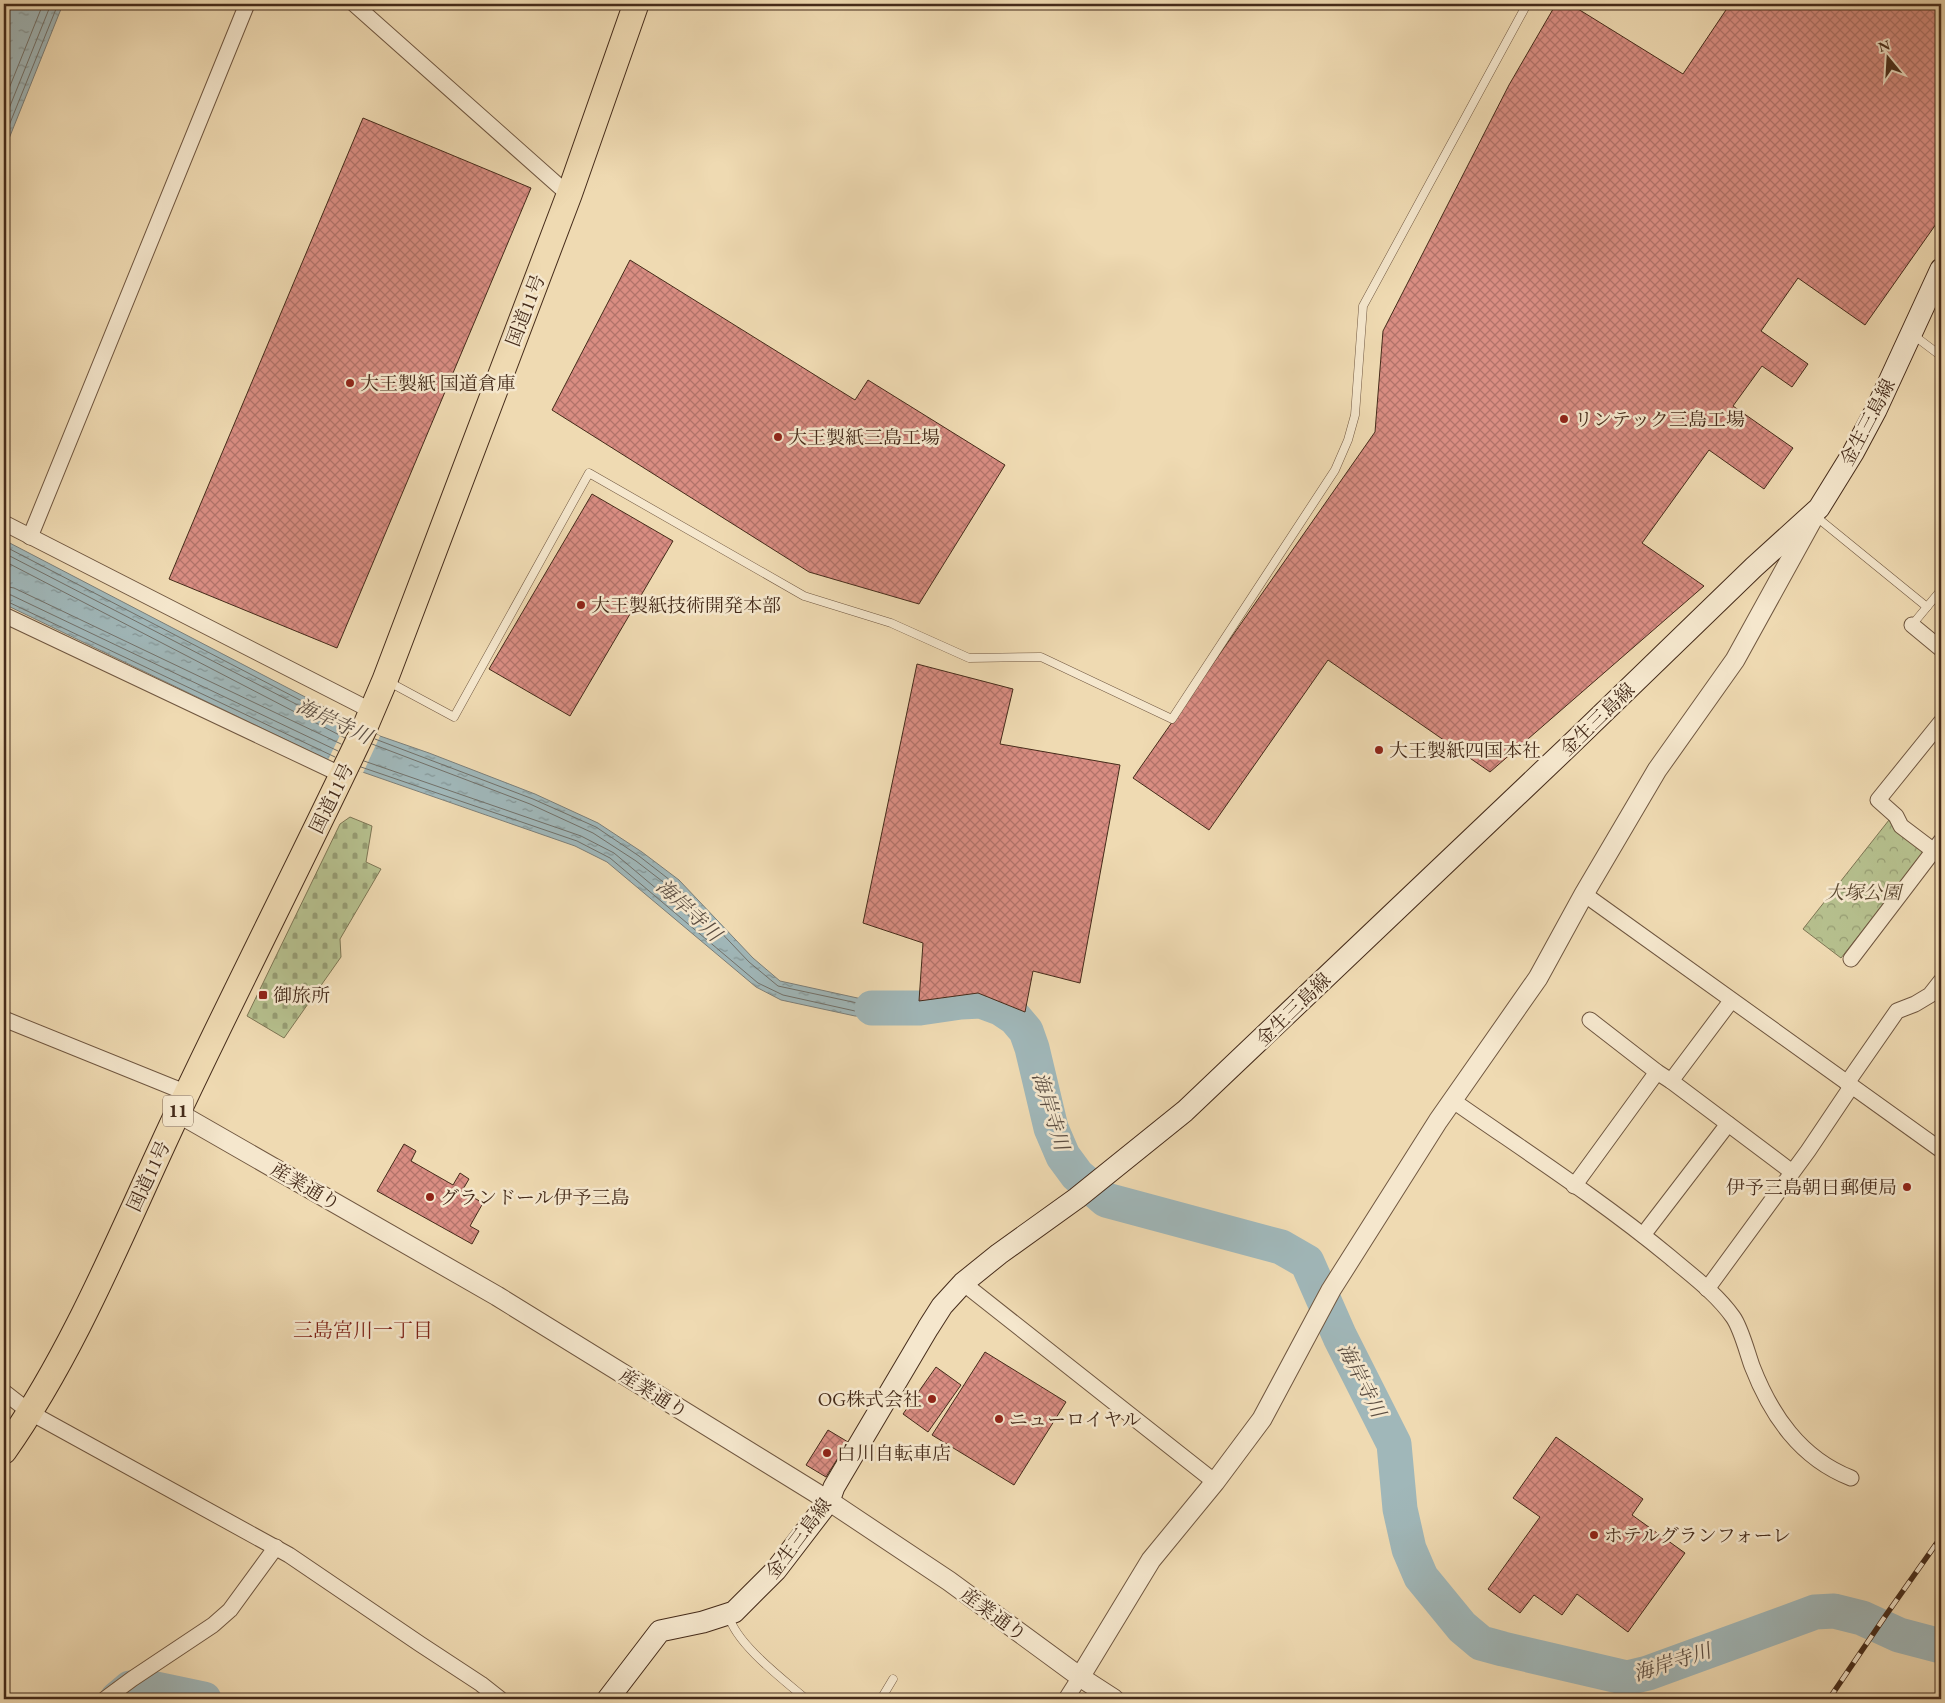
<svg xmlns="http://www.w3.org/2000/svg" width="1945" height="1703" font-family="'EB Garamond','Noto Serif JP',serif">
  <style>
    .forest { fill: url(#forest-crowns); stroke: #7e7654 }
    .cemetery { fill: url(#cemetery-stones); stroke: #7e7654 }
    .water { fill: url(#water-ripples); stroke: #7c7f79 }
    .pier { fill: #efdab2 }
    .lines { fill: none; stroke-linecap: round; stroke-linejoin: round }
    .shore { stroke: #72716a; stroke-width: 1 }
    .river { stroke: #a0b7b9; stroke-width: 35 }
    .building { fill: url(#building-cross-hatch); stroke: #452b1a }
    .service-casing { stroke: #705740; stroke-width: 9 }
    .minor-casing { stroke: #705740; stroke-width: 17 }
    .tertiary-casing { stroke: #705740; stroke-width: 21 }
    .secondary-casing { stroke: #452b1a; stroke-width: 23 }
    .trunk-casing { stroke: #452b1a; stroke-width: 27 }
    .service { stroke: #f5e7cd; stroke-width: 8 }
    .minor { stroke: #f5e7cd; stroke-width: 15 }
    .tertiary { stroke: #f5e7cd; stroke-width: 19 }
    .secondary { stroke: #f5e7cd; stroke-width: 21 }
    .trunk { stroke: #efdab2; stroke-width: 25 }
    .rail-casing { stroke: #452b1a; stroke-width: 5.5 }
    .rail { stroke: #f5e7cd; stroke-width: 4; stroke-dasharray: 11; stroke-linecap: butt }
    .poi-dot { fill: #8f2418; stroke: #f5e7cd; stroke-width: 2 }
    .labels { text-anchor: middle; stroke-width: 5; stroke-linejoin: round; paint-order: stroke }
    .shield { fill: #f5e7cd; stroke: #7a6350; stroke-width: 1 }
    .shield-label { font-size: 18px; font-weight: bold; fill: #452b1a }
    .street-label { font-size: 19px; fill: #452b1a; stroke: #f5e7cd }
    .poi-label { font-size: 19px; fill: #452b1a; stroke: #f5e7cd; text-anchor: start }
    .park-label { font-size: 19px; font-style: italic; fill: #5c4931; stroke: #f5e7cd }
    .water-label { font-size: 20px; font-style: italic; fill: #5c4e42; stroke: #f5e7cd }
    .neighbourhood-label { font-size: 20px; fill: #7a1f14; stroke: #f5e7cd }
  </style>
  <defs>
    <pattern id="forest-crowns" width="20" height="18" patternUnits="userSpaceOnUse" patternTransform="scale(1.25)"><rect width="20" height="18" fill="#b6c08e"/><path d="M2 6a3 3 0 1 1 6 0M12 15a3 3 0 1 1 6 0" fill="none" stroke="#969c73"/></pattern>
    <pattern id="cemetery-stones" width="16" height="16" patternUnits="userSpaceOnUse" patternTransform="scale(1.25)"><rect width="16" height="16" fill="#b6c08e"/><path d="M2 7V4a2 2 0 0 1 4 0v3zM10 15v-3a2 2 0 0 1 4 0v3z" fill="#969c73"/></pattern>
    <pattern id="water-ripples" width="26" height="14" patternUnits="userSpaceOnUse" patternTransform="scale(1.25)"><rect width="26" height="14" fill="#a0b7b9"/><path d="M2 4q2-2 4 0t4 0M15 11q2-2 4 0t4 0" fill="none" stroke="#849596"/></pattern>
    <pattern id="building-cross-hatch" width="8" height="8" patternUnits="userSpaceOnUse" patternTransform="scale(1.25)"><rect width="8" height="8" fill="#d98d82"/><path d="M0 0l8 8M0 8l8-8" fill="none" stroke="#b2736a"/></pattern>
  </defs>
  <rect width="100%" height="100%" fill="#efdab2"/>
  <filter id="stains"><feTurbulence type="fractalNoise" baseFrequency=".004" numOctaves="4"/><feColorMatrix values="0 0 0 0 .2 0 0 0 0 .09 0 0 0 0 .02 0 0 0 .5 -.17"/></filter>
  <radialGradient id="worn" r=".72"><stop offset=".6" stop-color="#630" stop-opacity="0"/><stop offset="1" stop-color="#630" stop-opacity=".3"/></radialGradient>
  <path class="forest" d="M1889,820L1895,830L1919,845L1923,854L1841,958L1803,929Z"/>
  <path class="cemetery" d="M350,817L372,826L366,862L381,869L340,939L341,957L284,1038L247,1016L340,824Z"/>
  <g class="water">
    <path d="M4,4H63L4,151Z"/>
    <path d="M4,540L380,736L429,753L535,794L598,823L642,852L679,880L753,958L780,981L862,999L916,994L920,1008L919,1012L879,1016H855L781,1000L756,987L607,862L575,846L328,760L4,604Z"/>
  </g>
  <path class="pier" d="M348,719L380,736L363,773L328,760Z"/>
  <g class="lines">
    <g class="shore">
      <path d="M4,101L43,4"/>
      <path d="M4,121L51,4"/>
      <path d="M4,138L58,4"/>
      <path d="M4,546L350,726"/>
      <path d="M4,553L348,731"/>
      <path d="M4,561L345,738"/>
      <path d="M4,586L14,588L341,744"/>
      <path d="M4,594L11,595L338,751"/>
      <path d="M4,600L335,757"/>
      <path d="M364,761L581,836L614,853L696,922L700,921L699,918L671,888L636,861L593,833L530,804L372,744"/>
      <path d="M361,767L577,841L610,858L758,983L783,995L855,1011H879L914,1007L911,1000L862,1004L778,986L749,962L675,884L639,856L596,827L533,799L375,739"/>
    </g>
    <g class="river">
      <path d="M872,1008H920L961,1002L981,1001L1000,1008L1015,1018L1026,1031L1032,1048L1051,1128L1063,1156L1077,1175L1106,1200L1281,1247L1307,1262L1340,1337L1394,1444L1400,1509L1409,1549L1421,1577L1462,1627L1481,1643L1503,1649L1627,1678L1648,1673L1815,1612L1834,1611L1862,1618L1899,1635L1941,1646"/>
      <path d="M117,1699L130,1688L147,1687L204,1699"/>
    </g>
  </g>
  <g class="building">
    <path d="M1556,4H1570L1683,74L1730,4H1941V217L1865,325L1798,278L1761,331L1808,364L1792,387L1762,366L1733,406L1793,448L1764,489L1709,450L1642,543L1704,586L1490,772L1328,660L1209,830L1133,778L1375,432L1383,331L1509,85Z"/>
    <path d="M363,118L531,188L337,648L169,579Z"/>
    <path d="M630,260L855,400L868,380L1005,465L919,604L809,572L552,410Z"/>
    <path d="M592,494L673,541L570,716L489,669Z"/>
    <path d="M917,664L1013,689L1000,744L1120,765L1080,983L1033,971L1025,1012L978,993L919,1001L923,943L863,923Z"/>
    <path d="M404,1144L416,1151L411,1161L453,1185L460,1173L469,1179L462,1191L483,1203L470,1226L479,1231L472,1244L377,1191Z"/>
    <path d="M985,1352L1066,1402L1014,1485L932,1435Z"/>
    <path d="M936,1367L961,1385L928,1432L903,1414Z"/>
    <path d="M828,1430L848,1442L826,1477L806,1465Z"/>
    <path d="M1556,1437L1643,1499L1632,1515L1685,1553L1628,1632L1577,1594L1562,1615L1534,1595L1520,1613L1488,1589L1540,1517L1513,1498Z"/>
  </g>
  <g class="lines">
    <g class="service-casing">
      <g id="service">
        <path d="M1912,334L1941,356"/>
        <path d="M1814,515L1927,607"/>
        <path d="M1912,625L1941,590"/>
        <path d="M389,682L454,717L589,473L804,596L891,623L969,658L1041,657L1172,719L1335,470L1348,440L1355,415L1363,306L1527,4"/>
        <path d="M729,1616C736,1644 784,1680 806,1699"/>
        <path d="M881,1699L893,1679"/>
      </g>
    </g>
    <g class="minor-casing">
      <g id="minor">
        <path d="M354,4L569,195"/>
        <path d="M4,523L372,711"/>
        <path d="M30,537L247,4"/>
        <path d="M4,615L342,775"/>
        <path d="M1912,625L1941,649"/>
        <path d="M1934,851L1901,826L1896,816L1878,800L1941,722"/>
        <path d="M1584,894L1941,1150"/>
        <path d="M1851,959L1941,841"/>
        <path d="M4,1019L187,1093"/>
        <path d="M1590,1020L1657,1072L1671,1081L1792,1172"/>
        <path d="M1671,1081L1731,1001"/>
        <path d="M1847,1083L1897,1011L1915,1004L1930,995L1941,981"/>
        <path d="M1452,1100C1525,1151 1601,1200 1670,1257C1691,1275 1716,1293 1733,1317C1741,1328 1747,1352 1752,1366C1771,1415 1800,1458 1851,1478"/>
        <path d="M1574,1186L1657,1072"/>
        <path d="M1643,1235L1728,1124"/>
        <path d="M963,1283L1215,1482"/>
        <path d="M1707,1289L1808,1151L1851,1087"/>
        <path d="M4,1392L31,1413L289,1555L420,1644L481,1684L500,1699"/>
        <path d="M105,1699L132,1679L213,1625L230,1610L276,1547"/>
        <path d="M1066,1699L1080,1677"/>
      </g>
    </g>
    <g class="tertiary-casing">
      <g id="tertiary">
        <path d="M178,1113L497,1296L829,1501L949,1581L1080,1677L1114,1699"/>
        <path d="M1080,1677L1151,1560L1215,1482L1262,1419L1331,1290L1438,1121L1538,978L1584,894L1657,770L1735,660L1815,515"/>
      </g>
    </g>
    <g class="secondary-casing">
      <path id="secondary" d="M608,1699L660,1631L703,1622L734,1612L776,1570L829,1501L834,1487L928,1328L942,1306L963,1283L999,1254L1077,1198L1185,1111L1569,746L1754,567L1819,508L1853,453L1876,410L1941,269"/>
    </g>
    <g class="trunk-casing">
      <path id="trunk" d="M4,1451C77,1347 124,1226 178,1112C239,983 304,856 365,727L385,680L569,195L636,4"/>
    </g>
    <use href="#service" class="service"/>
    <use href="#minor" class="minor"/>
    <use href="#tertiary" class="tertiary"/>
    <use href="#secondary" class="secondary"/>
    <use href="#trunk" class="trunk"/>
    <g class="rail-casing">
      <path id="rail" d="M1829,1699L1886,1615L1941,1537"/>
    </g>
    <use href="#rail" class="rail"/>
  </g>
  <g class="poi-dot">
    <circle cx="350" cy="383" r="5"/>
    <circle cx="1564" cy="419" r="5"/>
    <circle cx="778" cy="437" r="5"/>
    <circle cx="581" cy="605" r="5"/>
    <circle cx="1379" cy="750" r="5"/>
    <rect x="258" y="990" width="10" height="10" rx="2.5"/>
    <circle cx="1907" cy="1187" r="5"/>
    <circle cx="430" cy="1197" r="5"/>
    <circle cx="932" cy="1399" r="5"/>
    <circle cx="999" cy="1419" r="5"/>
    <circle cx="827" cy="1453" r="5"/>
    <circle cx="1594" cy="1535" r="5"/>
  </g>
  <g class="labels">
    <rect class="shield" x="163" y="1095.5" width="30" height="31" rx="4"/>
    <g class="shield-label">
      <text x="178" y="1117">11</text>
    </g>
    <g class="street-label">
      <text transform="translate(525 310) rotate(-69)" y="7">国道11号</text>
      <text transform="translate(1867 422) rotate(-62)" y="7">金生三島線</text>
      <text transform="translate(1597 719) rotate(-44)" y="7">金生三島線</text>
      <text transform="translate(331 798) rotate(-64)" y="7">国道11号</text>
      <text transform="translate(1293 1009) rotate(-44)" y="7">金生三島線</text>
      <text transform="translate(148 1176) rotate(-65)" y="7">国道11号</text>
      <text transform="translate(306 1186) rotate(30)" y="7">産業通り</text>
      <text transform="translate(654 1393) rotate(32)" y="7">産業通り</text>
      <text transform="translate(798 1538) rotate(-53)" y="7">金生三島線</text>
      <text transform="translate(994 1614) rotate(36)" y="7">産業通り</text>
    </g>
    <g class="poi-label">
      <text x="360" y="390">大王製紙 国道倉庫</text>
      <text x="1574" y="426">リンテック三島工場</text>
      <text x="788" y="444">大王製紙三島工場</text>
      <text x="591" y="612">大王製紙技術開発本部</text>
      <text x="1389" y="757">大王製紙四国本社</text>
      <text x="273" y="1002">御旅所</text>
      <text x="1897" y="1194" text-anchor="end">伊予三島朝日郵便局</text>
      <text x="440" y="1204">グランドール伊予三島</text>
      <text x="922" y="1406" text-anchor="end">OG株式会社</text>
      <text x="1009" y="1426">ニューロイヤル</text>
      <text x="837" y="1460">白川自転車店</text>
      <text x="1604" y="1542">ホテルグランフォーレ</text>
    </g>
    <g class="park-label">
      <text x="1863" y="899">大塚公園</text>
    </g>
    <g class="water-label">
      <text transform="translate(334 721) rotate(25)" y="7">海岸寺川</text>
      <text transform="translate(689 910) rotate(43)" y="7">海岸寺川</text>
      <text transform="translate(1051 1111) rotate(73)" y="7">海岸寺川</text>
      <text transform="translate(1362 1380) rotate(63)" y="7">海岸寺川</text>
      <text transform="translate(1672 1662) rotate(-18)" y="7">海岸寺川</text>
    </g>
    <g class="neighbourhood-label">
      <text x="363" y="1337">三島宮川一丁目</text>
    </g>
  </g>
  <rect width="1945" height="1703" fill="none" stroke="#efdab2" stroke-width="20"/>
  <rect x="5" y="5" width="1935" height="1693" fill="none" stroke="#452b1a" stroke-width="2.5"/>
  <rect x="10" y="10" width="1925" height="1683" fill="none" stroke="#452b1a"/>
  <g transform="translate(1888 58) rotate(342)" stroke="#f5e7cd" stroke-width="4" paint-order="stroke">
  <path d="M0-4L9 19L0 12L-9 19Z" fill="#452b1a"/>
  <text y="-8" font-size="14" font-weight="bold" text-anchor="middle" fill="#452b1a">N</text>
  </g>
  <rect width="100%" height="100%" filter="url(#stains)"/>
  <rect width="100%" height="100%" fill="url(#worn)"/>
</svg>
